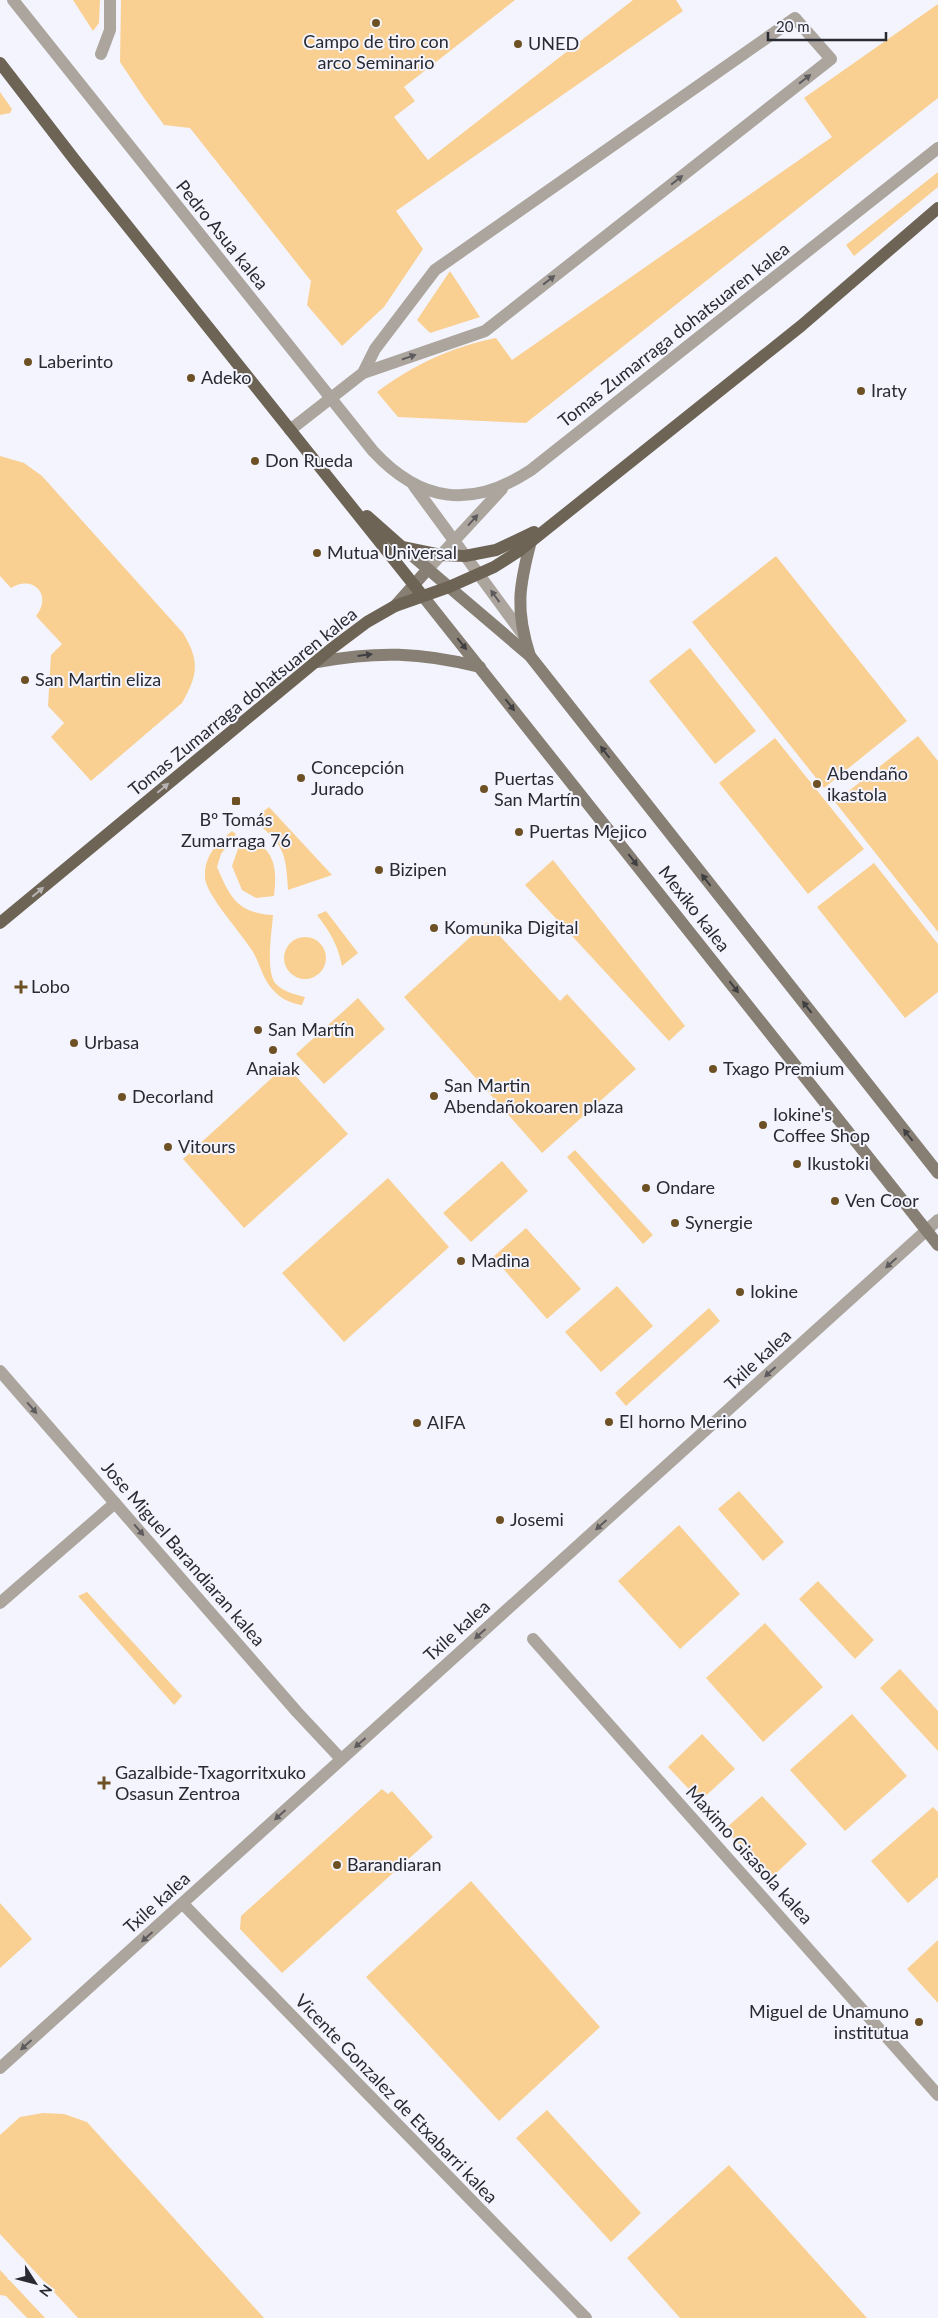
<svg xmlns="http://www.w3.org/2000/svg" width="938" height="2318" font-family="Lato,sans-serif">
  <style>
    .green { fill: #f9d092 }
    .lines { fill: none; stroke-linecap: round; stroke-linejoin: round }
    .service { stroke: #aba59d; stroke-width: 12 }
    .pedestrian { stroke: #aba59d; stroke-width: 12 }
    .minor { stroke: #aba59d; stroke-width: 12 }
    .secondary { stroke: #877f73; stroke-width: 12 }
    .primary { stroke: #6d6456; stroke-width: 12 }
    .oneway { fill: #5d5b5d }
    .oneway2 { fill: #403f42 }
    .oneway3 { fill: #b7b3b2 }
    .poi-dot { fill: #6d5124; stroke: #f3f4fd; stroke-width: 2 }
    .labels { text-anchor: middle; stroke-width: 4; stroke-linejoin: round; paint-order: stroke }
    .poi-label { font-size: 18px; fill: #292a32; stroke: #f3f4fd; text-anchor: start }
    .street-label { font-size: 18px; fill: #292a32; stroke: #f3f4fd }
  </style>
  <rect width="100%" height="100%" fill="#f3f4fd"/>
  <g class="green">
    <path d="M73,0H100L99,23L93,31Z"/>
    <path d="M121,0H515L404,87L415,101L394,117L428,160L633,0H676L683,11L396,211L423,249L384,307L342,346L307,305L311,281L190,128L164,125L144,98L120,62Z"/>
    <path d="M938,4V98L526,423L398,417L377,392C413,365 451,347 496,338L512,360L832,137L804,98Z"/>
    <path d="M0,92L12,109L10,113L0,115Z"/>
    <path d="M938,172V187L854,256L846,245Z"/>
    <path d="M450,271L480,317L430,333L417,320Z"/>
    <path d="M0,456L24,463L42,476L183,633C200,661 198,675 182,703L91,781L51,737L64,723L48,706L51,655L62,644L36,616C53,595 33,574 11,588L0,576Z"/>
    <path d="M776,556L907,721L824,788L692,622Z"/>
    <path d="M690,648L756,731L715,764L649,681Z"/>
    <path d="M918,736L938,761V932L835,802Z"/>
    <path d="M775,738L864,849L808,894L719,783Z"/>
    <path d="M269,807L332,875L288,890C286,851 283,844 253,820Z"/>
    <path d="M232,831L236,834L221,854L217,867C230,897 237,913 273,915C272,931 265,972 276,984C284,992 294,994 305,997L302,1005C293,1004 281,999 275,992C263,981 261,966 253,952C243,935 206,895 205,878C204,856 216,844 232,831Z"/>
    <path d="M250,840C276,849 277,872 274,896L256,898L242,890L232,866L239,846Z"/>
    <path d="M553,860L685,1026L669,1041L525,885Z"/>
    <path d="M874,863L938,944V992L905,1018L817,907Z"/>
    <path d="M326,911L358,953L342,966C338,945 330,932 317,915Z"/>
    <path d="M487,922L560,1001L567,994L636,1069L542,1153L404,997Z"/>
    <circle cx="305" cy="958" r="21"/>
    <path d="M358,998L385,1029L324,1084L296,1054Z"/>
    <path d="M286,1065L348,1134L244,1228L183,1159Z"/>
    <path d="M575,1150L653,1235L643,1244L567,1157Z"/>
    <path d="M502,1161L528,1191L471,1242L443,1213Z"/>
    <path d="M388,1178L449,1247L344,1342L282,1273Z"/>
    <path d="M526,1228L581,1289L547,1319L493,1257Z"/>
    <path d="M617,1286L653,1326L601,1372L565,1332Z"/>
    <path d="M709,1308L720,1321L626,1406L615,1393Z"/>
    <path d="M739,1491L784,1542L763,1561L718,1509Z"/>
    <path d="M679,1525L740,1594L680,1649L618,1581Z"/>
    <path d="M818,1581L874,1640L855,1659L799,1599Z"/>
    <path d="M87,1592L182,1696L174,1705L78,1596Z"/>
    <path d="M765,1623L823,1687L763,1742L706,1678Z"/>
    <path d="M900,1669L938,1711V1751L880,1688Z"/>
    <path d="M852,1714L907,1776L845,1831L790,1770Z"/>
    <path d="M702,1734L735,1769L700,1801L668,1767Z"/>
    <path d="M382,1789L388,1794L392,1791L433,1837L282,1973L240,1929L241,1916Z"/>
    <path d="M762,1796L807,1844L770,1879L725,1829Z"/>
    <path d="M933,1807L938,1812V1877L908,1903L871,1861Z"/>
    <path d="M471,1881L600,2027L499,2121L366,1977Z"/>
    <path d="M0,1903L32,1939L0,1968Z"/>
    <path d="M938,1940V2003L907,1969Z"/>
    <path d="M547,2110L641,2213L611,2242L516,2138Z"/>
    <path d="M43,2113L64,2114L87,2122L264,2318H78L0,2234V2135L20,2117Z"/>
    <path d="M729,2165L867,2318H680L627,2258Z"/>
    <path d="M0,2270L45,2318H27L6,2296L0,2295Z"/>
  </g>
  <g class="lines">
    <g class="service">
      <path d="M13,0L373,451C421,503 472,509 531,470L938,148"/>
      <path d="M290,430L363,373L375,349L435,270L795,18L831,59L485,331L363,373"/>
      <path d="M414,486L524,636"/>
      <path d="M428,569L502,489"/>
    </g>
    <g class="pedestrian">
      <path d="M101,54L110,30V0"/>
      <path d="M533,1639L938,2095"/>
    </g>
    <g class="minor">
      <path d="M0,1371L297,1712L341,1759"/>
      <path d="M0,1603L115,1503"/>
      <path d="M183,1904L586,2318"/>
      <path d="M0,2068L938,1220"/>
    </g>
    <g class="secondary">
      <path d="M402,547L530,656L938,1173"/>
      <path d="M422,595L938,1245"/>
      <path d="M395,606L428,569"/>
      <path d="M530,656C515,610 519,586 531,541"/>
      <path d="M317,662C378,651 420,652 480,667"/>
    </g>
    <g class="primary">
      <path d="M0,63L74,159L422,595"/>
      <path d="M367,516L402,547L441,555L465,556L496,550L534,532"/>
      <path d="M0,923L331,649L367,622L395,606L449,587L494,567L519,551L801,326L938,208"/>
    </g>
  </g>
  <defs><path id="oneway-solid" d="M-6-.8H1V-3.2L6.5 0L1 3.2V.8H-6Z" transform="scale(1.25)"/></defs>
  <g class="oneway">
    <use href="#oneway-solid" transform="translate(805 79) rotate(-38)"/>
    <use href="#oneway-solid" transform="translate(677 180) rotate(-38)"/>
    <use href="#oneway-solid" transform="translate(549 280) rotate(-38)"/>
    <use href="#oneway-solid" transform="translate(409 357) rotate(-19)"/>
    <use href="#oneway-solid" transform="translate(473 520) rotate(-48)"/>
    <use href="#oneway-solid" transform="translate(495 596) rotate(-126)"/>
    <use href="#oneway-solid" transform="translate(891 1263) rotate(138)"/>
    <use href="#oneway-solid" transform="translate(770 1372) rotate(138)"/>
    <use href="#oneway-solid" transform="translate(32 1408) rotate(49)"/>
    <use href="#oneway-solid" transform="translate(601 1525) rotate(138)"/>
    <use href="#oneway-solid" transform="translate(139 1530) rotate(49)"/>
    <use href="#oneway-solid" transform="translate(480 1634) rotate(138)"/>
    <use href="#oneway-solid" transform="translate(360 1743) rotate(139)"/>
    <use href="#oneway-solid" transform="translate(280 1815) rotate(138)"/>
    <use href="#oneway-solid" transform="translate(147 1937) rotate(138)"/>
    <use href="#oneway-solid" transform="translate(26 2045) rotate(138)"/>
  </g>
  <g class="oneway2">
    <use href="#oneway-solid" transform="translate(462 644) rotate(51)"/>
    <use href="#oneway-solid" transform="translate(365 655) rotate(-7)"/>
    <use href="#oneway-solid" transform="translate(510 705) rotate(52)"/>
    <use href="#oneway-solid" transform="translate(605 752) rotate(-128)"/>
    <use href="#oneway-solid" transform="translate(633 860) rotate(52)"/>
    <use href="#oneway-solid" transform="translate(706 880) rotate(-128)"/>
    <use href="#oneway-solid" transform="translate(734 987) rotate(52)"/>
    <use href="#oneway-solid" transform="translate(807 1007) rotate(-128)"/>
    <use href="#oneway-solid" transform="translate(908 1135) rotate(-128)"/>
  </g>
  <g class="oneway3">
    <use href="#oneway-solid" transform="translate(163 788) rotate(-40)"/>
    <use href="#oneway-solid" transform="translate(38 892) rotate(-40)"/>
  </g>
  <g class="poi-dot">
    <circle cx="376" cy="23" r="5"/>
    <circle cx="518" cy="44" r="5"/>
    <circle cx="28" cy="362" r="5"/>
    <circle cx="191" cy="378" r="5"/>
    <circle cx="861" cy="391" r="5"/>
    <circle cx="255" cy="461" r="5"/>
    <circle cx="317" cy="553" r="5"/>
    <circle cx="25" cy="680" r="5"/>
    <circle cx="301" cy="778" r="5"/>
    <circle cx="817" cy="784" r="5"/>
    <circle cx="484" cy="789" r="5"/>
    <rect x="231" y="796" width="10" height="10" rx="2.5"/>
    <circle cx="519" cy="832" r="5"/>
    <circle cx="379" cy="870" r="5"/>
    <circle cx="434" cy="928" r="5"/>
    <path d="M18.5 979.5h5v5h5v5h-5v5h-5v-5h-5v-5h5z"/>
    <circle cx="258" cy="1030" r="5"/>
    <circle cx="74" cy="1043" r="5"/>
    <circle cx="273" cy="1050" r="5"/>
    <circle cx="713" cy="1069" r="5"/>
    <circle cx="434" cy="1096" r="5"/>
    <circle cx="122" cy="1097" r="5"/>
    <circle cx="763" cy="1125" r="5"/>
    <circle cx="168" cy="1147" r="5"/>
    <circle cx="797" cy="1164" r="5"/>
    <circle cx="646" cy="1188" r="5"/>
    <circle cx="835" cy="1201" r="5"/>
    <circle cx="675" cy="1223" r="5"/>
    <circle cx="461" cy="1261" r="5"/>
    <circle cx="740" cy="1292" r="5"/>
    <circle cx="609" cy="1422" r="5"/>
    <circle cx="417" cy="1423" r="5"/>
    <circle cx="500" cy="1520" r="5"/>
    <path d="M101.5 1775.5h5v5h5v5h-5v5h-5v-5h-5v-5h5z"/>
    <circle cx="337" cy="1865" r="5"/>
    <circle cx="919" cy="2022" r="5"/>
  </g>
  <g class="labels">
    <g class="poi-label">
      <text x="376" y="48" text-anchor="middle">Campo de tiro con<tspan x="376" dy="21">arco Seminario</tspan></text>
      <text x="528" y="50">UNED</text>
      <text x="38" y="368">Laberinto</text>
      <text x="201" y="384">Adeko</text>
      <text x="871" y="397">Iraty</text>
      <text x="265" y="467">Don Rueda</text>
      <text x="327" y="559">Mutua Universal</text>
      <text x="35" y="686">San Martin eliza</text>
      <text x="311" y="774">Concepción<tspan x="311" dy="21">Jurado</tspan></text>
      <text x="827" y="780">Abendaño<tspan x="827" dy="21">ikastola</tspan></text>
      <text x="494" y="785">Puertas<tspan x="494" dy="21">San Martín</tspan></text>
      <text x="236" y="826" text-anchor="middle">Bº Tomás<tspan x="236" dy="21">Zumarraga 76</tspan></text>
      <text x="529" y="838">Puertas Mejico</text>
      <text x="389" y="876">Bizipen</text>
      <text x="444" y="934">Komunika Digital</text>
      <text x="31" y="993">Lobo</text>
      <text x="268" y="1036">San Martín</text>
      <text x="84" y="1049">Urbasa</text>
      <text x="273" y="1075" text-anchor="middle">Anaiak</text>
      <text x="723" y="1075">Txago Premium</text>
      <text x="444" y="1092">San Martin<tspan x="444" dy="21">Abendañokoaren plaza</tspan></text>
      <text x="132" y="1103">Decorland</text>
      <text x="773" y="1121">Iokine's<tspan x="773" dy="21">Coffee Shop</tspan></text>
      <text x="178" y="1153">Vitours</text>
      <text x="807" y="1170">Ikustoki</text>
      <text x="656" y="1194">Ondare</text>
      <text x="845" y="1207">Ven Coor</text>
      <text x="685" y="1229">Synergie</text>
      <text x="471" y="1267">Madina</text>
      <text x="750" y="1298">Iokine</text>
      <text x="619" y="1428">El horno Merino</text>
      <text x="427" y="1429">AIFA</text>
      <text x="510" y="1526">Josemi</text>
      <text x="115" y="1779">Gazalbide-Txagorritxuko<tspan x="115" dy="21">Osasun Zentroa</tspan></text>
      <text x="347" y="1871">Barandiaran</text>
      <text x="909" y="2018" text-anchor="end">Miguel de Unamuno<tspan x="909" dy="21">institutua</tspan></text>
    </g>
    <g class="street-label">
      <text transform="translate(222 235) rotate(51)" y="6">Pedro Asua kalea</text>
      <text transform="translate(674 335) rotate(-38)" y="6">Tomas Zumarraga dohatsuaren kalea</text>
      <text transform="translate(243 702) rotate(-39)" y="6">Tomas Zumarraga dohatsuaren kalea</text>
      <text transform="translate(694 909) rotate(52)" y="6">Mexiko kalea</text>
      <text transform="translate(758 1360) rotate(-42)" y="6">Txile kalea</text>
      <text transform="translate(183 1554) rotate(49)" y="6">Jose Miguel Barandiaran kalea</text>
      <text transform="translate(457 1631) rotate(-42)" y="6">Txile kalea</text>
      <text transform="translate(749 1855) rotate(48)" y="6">Maximo Gisasola kalea</text>
      <text transform="translate(157 1903) rotate(-42)" y="6">Txile kalea</text>
      <text transform="translate(396 2099) rotate(46)" y="6">Vicente Gonzalez de Etxabarri kalea</text>
    </g>
  </g>
  <g transform="translate(35 2283) rotate(126)" stroke="#f3f4fd" stroke-width="4" paint-order="stroke">
  <path d="M0-4L9 19L0 12L-9 19Z" fill="#292a32"/>
  <text y="-8" font-size="14" font-weight="bold" text-anchor="middle" fill="#292a32">N</text>
  </g>
  <path d="M768 32v8h118v-8" fill="none" stroke="#292a32" stroke-width="2.5"/>
  <text x="776" y="32" font-size="15" fill="#292a32" stroke="#f3f4fd" stroke-width="4" paint-order="stroke">20 m</text>
</svg>
